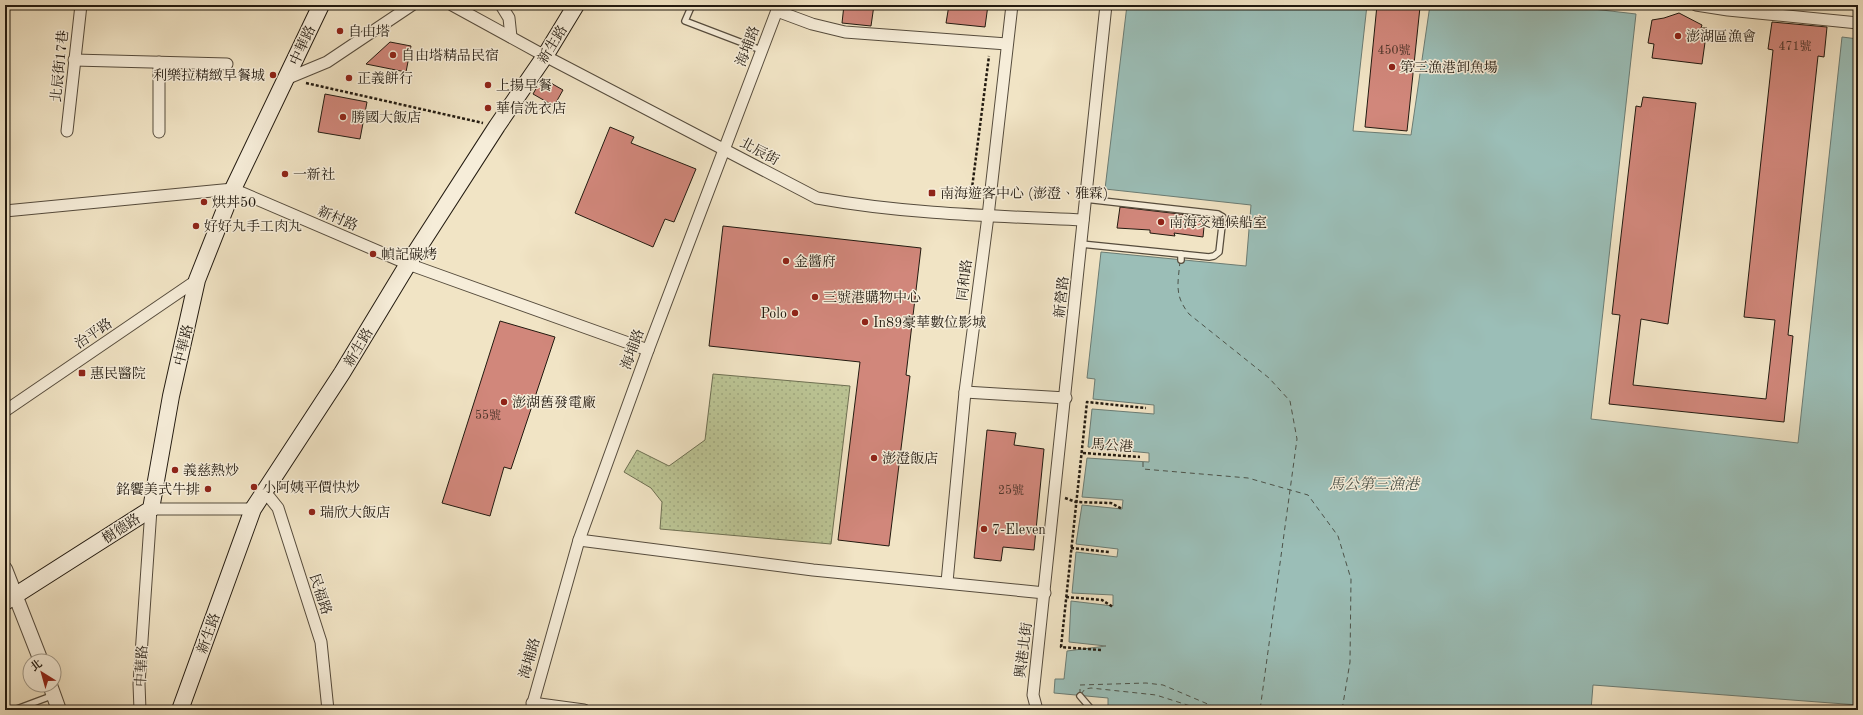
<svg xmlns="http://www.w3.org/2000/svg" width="1863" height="715" font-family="'Old Standard TT','Noto Serif TC',serif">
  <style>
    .park { fill: url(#park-dots); stroke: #6e6f52 }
    .water { fill: #9bbeb7; stroke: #6b7c74 }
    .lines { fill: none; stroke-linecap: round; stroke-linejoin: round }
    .ferry { stroke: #4c534a; stroke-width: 1; stroke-dasharray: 5 4; stroke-linecap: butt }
    .building { fill: #d1877b; stroke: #221a10 }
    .service-casing { stroke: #564c3d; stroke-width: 8 }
    .minor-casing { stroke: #564c3d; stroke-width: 13 }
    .tertiary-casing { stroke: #564c3d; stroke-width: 16 }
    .secondary-casing { stroke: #221a10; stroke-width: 18 }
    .path { stroke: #221a10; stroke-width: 2.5; stroke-dasharray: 3 2; stroke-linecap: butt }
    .service { stroke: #f6edd9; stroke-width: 5.5 }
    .minor { stroke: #f6edd9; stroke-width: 11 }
    .tertiary { stroke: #f6edd9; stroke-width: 14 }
    .secondary { stroke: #f6edd9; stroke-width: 16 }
    .poi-dot { fill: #8f2418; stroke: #f6edd9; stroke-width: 1.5 }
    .labels { text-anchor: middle; stroke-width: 3; stroke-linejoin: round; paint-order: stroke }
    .number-label { font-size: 12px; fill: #4e352b }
    .poi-label { font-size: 14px; fill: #221a10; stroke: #f6edd9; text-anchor: start }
    .street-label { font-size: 14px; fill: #221a10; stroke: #f6edd9 }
    .water-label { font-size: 15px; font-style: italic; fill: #4c534a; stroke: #f6edd9 }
  </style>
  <defs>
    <pattern id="park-dots" width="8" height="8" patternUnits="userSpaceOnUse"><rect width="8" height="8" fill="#bbc494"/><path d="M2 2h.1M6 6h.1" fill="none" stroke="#a0a87f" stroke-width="1.8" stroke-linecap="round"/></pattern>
  </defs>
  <rect width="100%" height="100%" fill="#f1e4c5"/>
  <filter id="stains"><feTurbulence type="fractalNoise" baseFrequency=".005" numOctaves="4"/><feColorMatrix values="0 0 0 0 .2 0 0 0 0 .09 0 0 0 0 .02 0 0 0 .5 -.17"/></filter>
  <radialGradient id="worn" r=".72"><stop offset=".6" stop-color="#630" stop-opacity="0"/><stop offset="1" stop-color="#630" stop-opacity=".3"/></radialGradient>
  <path class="park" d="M713,374L850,386L831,544L660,529L662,502L651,488L624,472L637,450L669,466L705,440Z"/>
  <path class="water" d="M1127,5H1367L1353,131L1411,135L1430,5H1559L1636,14L1591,419L1798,443L1842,37L1858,39V705L1593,685L1591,710H1108V698L1054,693L1055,679H1064L1067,651L1106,646L1069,642L1071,601L1113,606V595L1072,593L1076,552L1117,557L1118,549L1076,544L1082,505L1122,509L1123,500L1082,497L1087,458L1149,462V453L1088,447L1092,409L1154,414V405L1093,399L1095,379L1087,378L1101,252L1246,266L1251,205L1105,189Z"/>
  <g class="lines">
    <g class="ferry">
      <path d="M1180,261C1178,284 1174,295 1189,314L1269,378L1290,401L1297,439L1260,710"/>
      <path d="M1143,462V469L1248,478L1308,495L1338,536L1351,579L1350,662L1342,710"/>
      <path d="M1080,694V685L1146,683L1163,685L1210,705L1216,710"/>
      <path d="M1081,694L1085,689L1091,688L1156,695L1203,710"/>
    </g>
  </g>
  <g class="building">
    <path d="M844,5H874L871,26L842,23Z"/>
    <path d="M949,5H988L985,27L946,23Z"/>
    <path d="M1377,5L1420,7L1407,131L1365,127Z"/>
    <path d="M1679,13L1702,25L1701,28H1707L1702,64L1652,58L1654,44L1648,43L1652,20L1664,18Z"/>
    <path d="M1772,22L1827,27L1824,57L1818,56L1788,335L1793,336L1784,422L1609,404L1620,315L1612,314L1636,106L1641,107L1643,97L1696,103L1668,324L1641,319L1633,385L1766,399L1775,320L1744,317L1773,50L1768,49Z"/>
    <path d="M390,42L411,46L406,72L366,64Z"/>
    <path d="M542,78L563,90L554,106L533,94Z"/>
    <path d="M325,94L367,102L360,139L318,132Z"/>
    <path d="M610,127L634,137L631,143L696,169L674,222L665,219L653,247L575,213Z"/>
    <path d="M1120,207L1205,217L1203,237L1174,233L1175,236L1150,233V230L1117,228Z"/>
    <path d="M723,226L921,248L906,375L910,376L889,546L838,540L860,362L709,346Z"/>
    <path d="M500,321L555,337L511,469L504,467L490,516L442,503Z"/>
    <path d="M987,430L1016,433L1014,445L1044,449L1034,550L1003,547L1001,561L974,558Z"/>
  </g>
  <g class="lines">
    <g class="service-casing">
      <g id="service">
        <path d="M692,5L685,21L761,50"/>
        <path d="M1081,244L1209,257L1214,256L1219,252L1223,217L1218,214L1085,199"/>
        <path d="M1181,260V254"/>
        <path d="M1080,696L1092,710"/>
        <path d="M14,710L54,695"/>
      </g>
    </g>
    <g class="minor-casing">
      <g id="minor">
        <path d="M452,5L545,56L817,198C905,214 994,216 1083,220"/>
        <path d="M501,5L509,18L511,37"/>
        <path d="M1696,5L1728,10L1858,23"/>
        <path d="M777,11L812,24L845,32L1007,44"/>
        <path d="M74,60L227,64"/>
        <path d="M286,79L327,62L412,5"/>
        <path d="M67,131L81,5"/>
        <path d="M159,132V62"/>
        <path d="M5,211L233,189L408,264L648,350"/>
        <path d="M965,392L1066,398"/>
        <path d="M5,411L197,280"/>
        <path d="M266,493L278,508L321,642L328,710"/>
        <path d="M579,540L813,570L1045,593"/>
        <path d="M947,582L965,392L988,216L1012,5"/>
        <path d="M532,703L584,710"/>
        <path d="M140,710L139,684L151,509H253"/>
        <path d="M531,710L579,540L648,350L779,5"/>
        <path d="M1037,710L1033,695L1106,5"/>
      </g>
    </g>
    <g class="tertiary-casing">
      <g id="tertiary">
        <path d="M5,569L41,661"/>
        <path d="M50,685L59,710"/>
      </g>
    </g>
    <g class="secondary-casing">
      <g id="secondary">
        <path d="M5,602L151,509L171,396L197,280L233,189L321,5"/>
        <path d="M180,710L253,509L342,373L408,264L497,126L545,56L576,5"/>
      </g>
    </g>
    <g class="path">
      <path d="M1838,5L1858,7"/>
      <path d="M306,83L483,123"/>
      <path d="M974,195L972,188L989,56"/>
      <path d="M1083,453L1140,457"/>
      <path d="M1065,498L1076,502L1111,503L1122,509"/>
      <path d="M1071,548L1109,552"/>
      <path d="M1066,597L1102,600L1113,607"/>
      <path d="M1101,650L1061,647L1087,402L1146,408"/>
    </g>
    <use href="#service" class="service"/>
    <use href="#minor" class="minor"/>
    <use href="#tertiary" class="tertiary"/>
    <use href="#secondary" class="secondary"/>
  </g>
  <g class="poi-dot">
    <circle cx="340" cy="31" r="4"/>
    <circle cx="1678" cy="36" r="4"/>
    <circle cx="393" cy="55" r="4"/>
    <circle cx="1392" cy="67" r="4"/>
    <circle cx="273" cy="75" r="4"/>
    <circle cx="349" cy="78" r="4"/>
    <circle cx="488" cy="85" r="4"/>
    <circle cx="488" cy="108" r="4"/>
    <circle cx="343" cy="117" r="4"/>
    <circle cx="285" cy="174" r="4"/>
    <rect x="928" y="189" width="8" height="8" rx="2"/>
    <circle cx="204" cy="202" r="4"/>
    <circle cx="1161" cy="222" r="4"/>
    <circle cx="196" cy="226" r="4"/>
    <circle cx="373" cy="254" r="4"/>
    <circle cx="786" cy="261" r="4"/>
    <circle cx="815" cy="297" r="4"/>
    <circle cx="795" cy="313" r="4"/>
    <circle cx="865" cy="322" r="4"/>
    <rect x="78" y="369" width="8" height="8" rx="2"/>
    <circle cx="504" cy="402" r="4"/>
    <circle cx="874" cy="458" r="4"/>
    <circle cx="175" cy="470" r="4"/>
    <circle cx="254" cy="487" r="4"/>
    <circle cx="208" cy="489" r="4"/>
    <circle cx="312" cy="512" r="4"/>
    <circle cx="984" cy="529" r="4"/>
  </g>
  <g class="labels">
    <g class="number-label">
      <text x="1795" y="50">471號</text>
      <text x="1394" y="54">450號</text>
      <text x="488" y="419">55號</text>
      <text x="1011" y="494">25號</text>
    </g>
    <g class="poi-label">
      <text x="348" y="36">自由塔</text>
      <text x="1686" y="41">澎湖區漁會</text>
      <text x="401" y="60">自由塔精品民宿</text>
      <text x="1400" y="72">第三漁港卸魚場</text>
      <text x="265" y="80" text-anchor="end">利樂拉精緻早餐城</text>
      <text x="357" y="83">正義餅行</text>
      <text x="496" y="90">上揚早餐</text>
      <text x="496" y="113">華信洗衣店</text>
      <text x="351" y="122">勝國大飯店</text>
      <text x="293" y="179">一新社</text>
      <text x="940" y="198">南海遊客中心 (澎澄、雅霖)</text>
      <text x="212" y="207">烘丼50</text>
      <text x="1169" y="227">南海交通候船室</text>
      <text x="204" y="231">好好丸手工肉丸</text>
      <text x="381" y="259">幀記碳烤</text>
      <text x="794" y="266">金醬府</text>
      <text x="823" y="302">三號港購物中心</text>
      <text x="787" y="318" text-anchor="end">Polo</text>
      <text x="873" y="327">In89豪華數位影城</text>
      <text x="90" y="378">惠民醫院</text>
      <text x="512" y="407">澎湖舊發電廠</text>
      <text x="882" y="463">澎澄飯店</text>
      <text x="183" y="475">義慈熱炒</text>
      <text x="262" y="492">小阿姨平價快炒</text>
      <text x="200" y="494" text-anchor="end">銘饗美式牛排</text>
      <text x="320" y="517">瑞欣大飯店</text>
      <text x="992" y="534">7-Eleven</text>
    </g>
    <g class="street-label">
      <text transform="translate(552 44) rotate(-58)" y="5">新生路</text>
      <text transform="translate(302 45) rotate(-65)" y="5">中華路</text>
      <text transform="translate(747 46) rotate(-69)" y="5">海埔路</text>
      <text transform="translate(59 66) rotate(-84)" y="5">北辰街17巷</text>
      <text transform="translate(760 151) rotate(28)" y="5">北辰街</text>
      <text transform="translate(338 218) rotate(23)" y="5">新村路</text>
      <text transform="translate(964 280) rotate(-83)" y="5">同和路</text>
      <text transform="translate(1061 297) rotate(-84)" y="5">新營路</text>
      <text transform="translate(93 333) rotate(-34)" y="5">治平路</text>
      <text transform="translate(183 345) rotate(-77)" y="5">中華路</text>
      <text transform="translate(358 347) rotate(-59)" y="5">新生路</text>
      <text transform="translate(632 349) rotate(-70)" y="5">海埔路</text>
      <text transform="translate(1112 445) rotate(4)" y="5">馬公港</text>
      <text transform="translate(121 528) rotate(-33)" y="5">樹德路</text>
      <text transform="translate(321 594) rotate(72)" y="5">民福路</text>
      <text transform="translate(208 633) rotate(-70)" y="5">新生路</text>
      <text transform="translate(1023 650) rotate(-83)" y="5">興港北街</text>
      <text transform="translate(529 658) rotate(-74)" y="5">海埔路</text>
      <text transform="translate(141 666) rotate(-87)" y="5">中華路</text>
    </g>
    <g class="water-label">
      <text x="1374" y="489">馬公第三漁港</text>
    </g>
  </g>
  <rect width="1863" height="715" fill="none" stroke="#f1e4c5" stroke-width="20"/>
  <rect x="6" y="6" width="1851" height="703" fill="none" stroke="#221a10" stroke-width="2"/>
  <rect x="10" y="10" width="1843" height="695" fill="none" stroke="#221a10"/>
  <g transform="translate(42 673) rotate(323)"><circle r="19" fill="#f6edd9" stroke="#a19989"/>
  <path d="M0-3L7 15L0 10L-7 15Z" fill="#8f2418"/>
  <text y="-6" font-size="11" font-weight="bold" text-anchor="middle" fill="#221a10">北</text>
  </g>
  <rect width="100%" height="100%" filter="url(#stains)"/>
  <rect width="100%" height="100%" fill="url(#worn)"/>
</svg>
